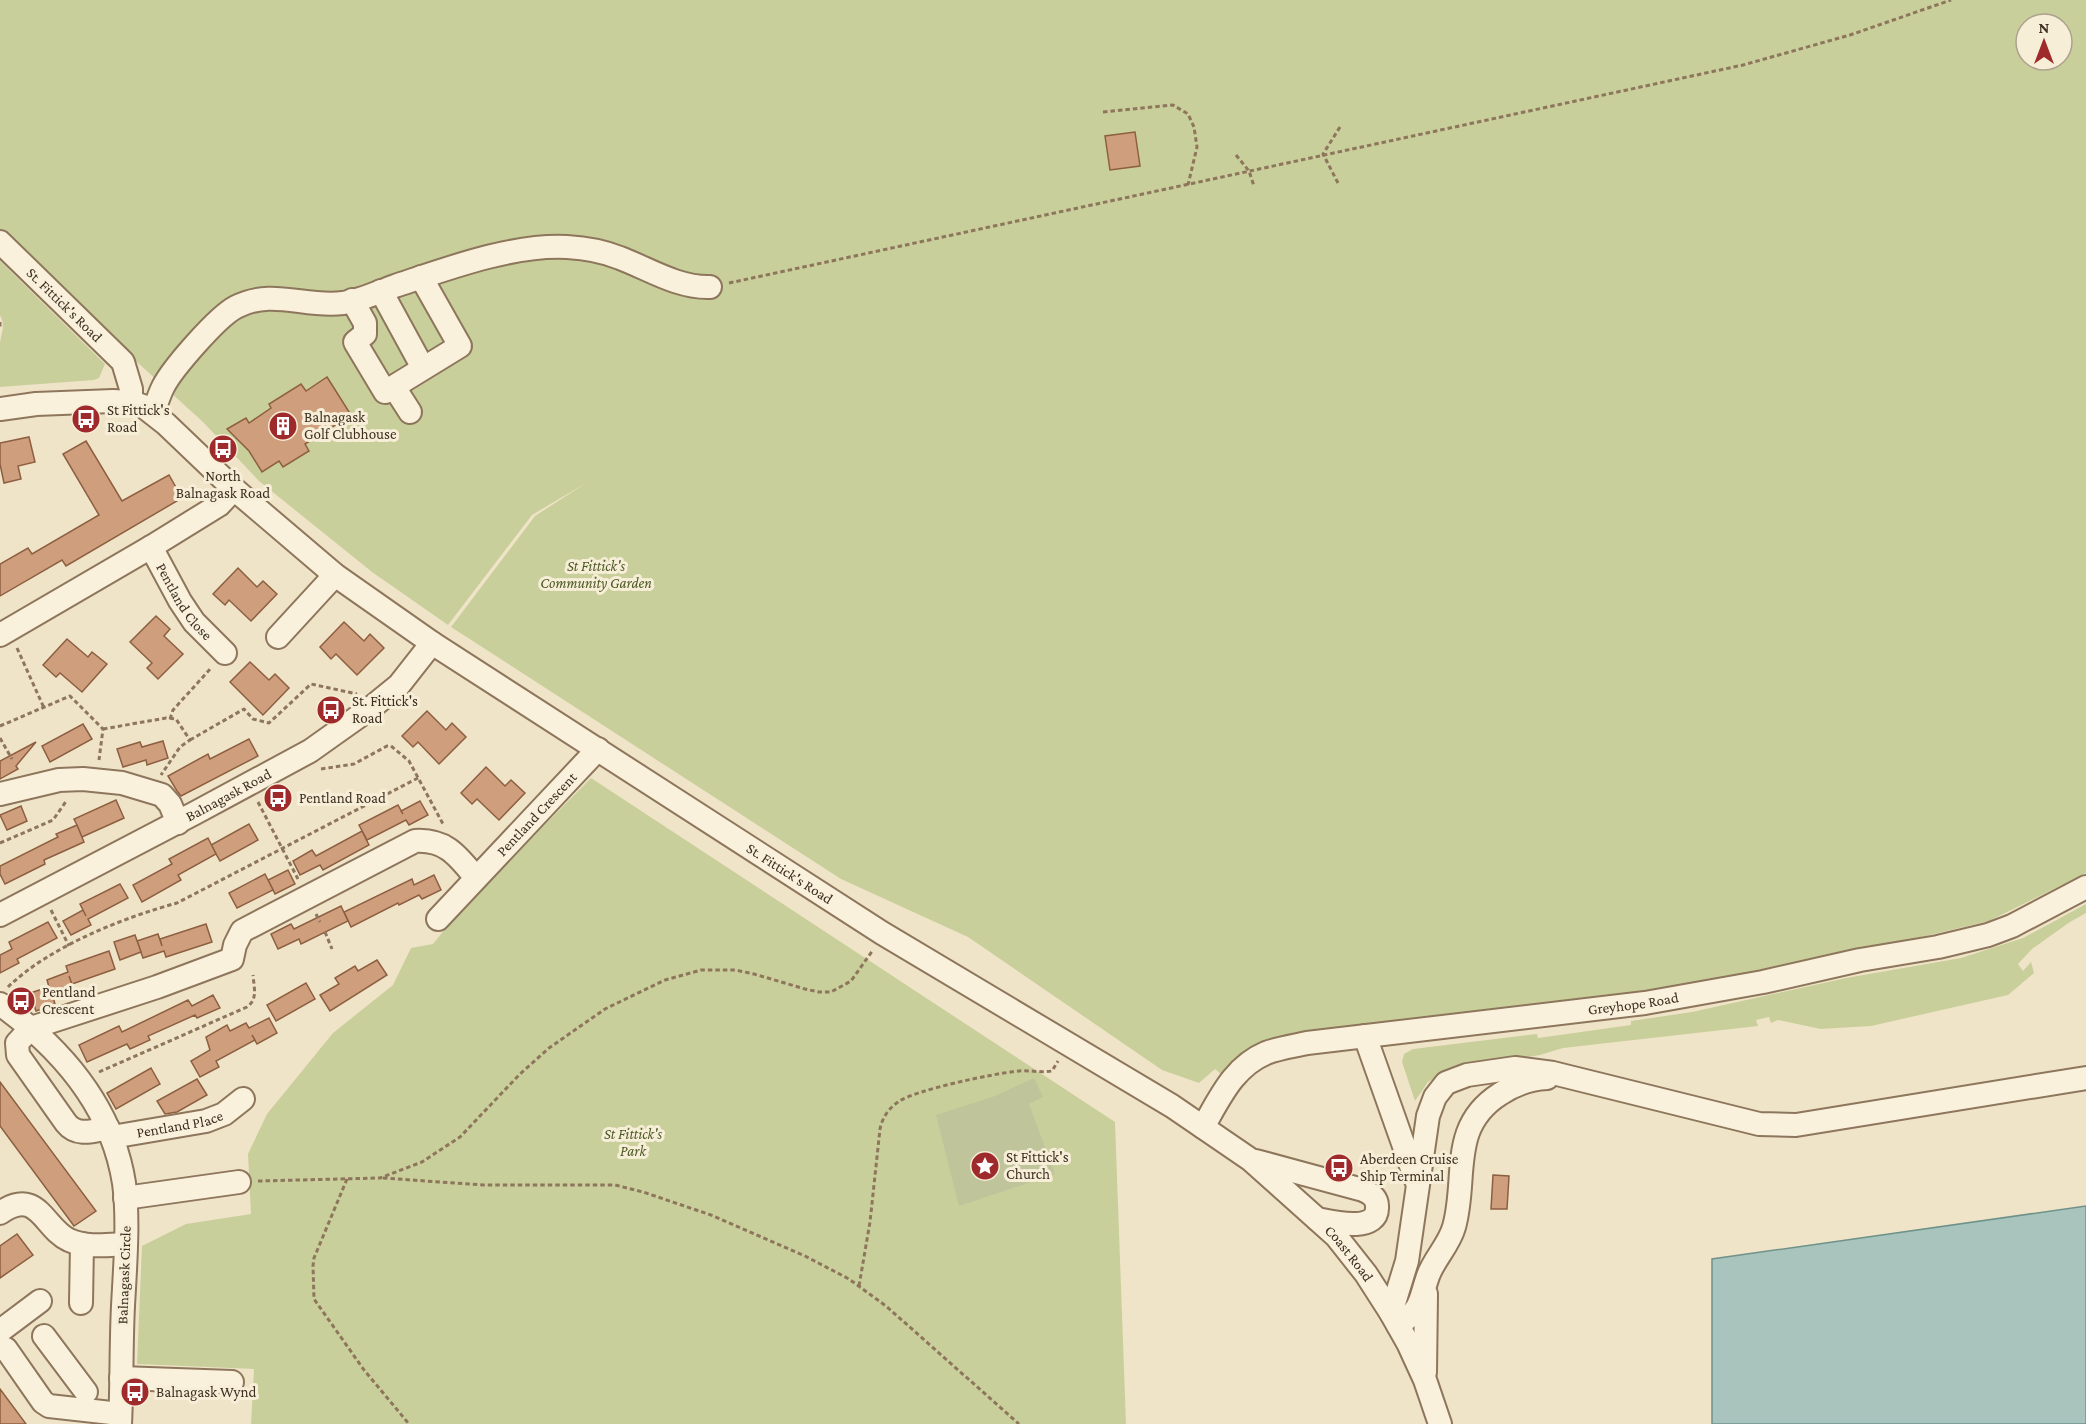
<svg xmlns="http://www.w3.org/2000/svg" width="2086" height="1424" font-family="'Crimson Pro',serif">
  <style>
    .green { fill: #c9cf9b; fill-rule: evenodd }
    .cemetery { fill: #bfc49a }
    .water { fill: #a9c4bc; stroke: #6f938a; stroke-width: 1.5 }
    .building { fill: #cf9f7d; stroke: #8d5f41; stroke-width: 1.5 }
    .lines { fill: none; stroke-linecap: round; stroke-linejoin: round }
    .minor-casing { stroke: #8d765c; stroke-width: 26 }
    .path { stroke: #8d765c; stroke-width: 3; stroke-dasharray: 4.5 3; stroke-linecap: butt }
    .minor { stroke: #faf1dc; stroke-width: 22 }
    .labels { text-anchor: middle; stroke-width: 6; stroke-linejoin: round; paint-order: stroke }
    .street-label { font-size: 15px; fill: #3d2e20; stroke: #f7eed8 }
    .poi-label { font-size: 15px; fill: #3d2e20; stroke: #f7eed8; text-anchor: start }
    .park-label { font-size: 15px; font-style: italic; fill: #4d5a26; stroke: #f7eed8 }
  </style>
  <rect width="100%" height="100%" fill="#f0e4c8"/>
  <g class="green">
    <path d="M0,0H2086V873L1989,921L1921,937L1855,949L1741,975L1615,997L1263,1043L1242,1053L1222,1075L1215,1069L1199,1083L1162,1070L968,937L841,879L451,627L535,516L586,483L532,515L448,625L372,572L259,481L203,422L126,352L0,229ZM2026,24H2062V60H2026Z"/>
    <path d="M0,261L105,364L99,378L94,380L0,387C0,373 0,358 0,343C1,333 6,326 0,315Z"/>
    <path d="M591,778L1115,1122L1126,1424H251L254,1369L137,1364L142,1246L186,1224L251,1214L248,1154L267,1114L333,1033L393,985L411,948L433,944L462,908Z"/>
    <path d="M2086,904V913L2070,922L2032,949L2018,964L2023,971L2031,962L2034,973L2008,995L1871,1026L1821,1029L1778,1020L1771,1023L1769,1017L1756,1020L1758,1026L1563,1048L1540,1055L1459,1068L1444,1073L1428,1082L1415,1101L1402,1062L1404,1054L1413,1049L1537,1034L1538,1038L1631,1025V1021L1692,1012L1846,978L1961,958L2023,938Z"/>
  </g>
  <path class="cemetery" d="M1034,1078L1043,1097L1029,1104L1055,1174L959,1206L936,1115L995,1096Z"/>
  <path class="water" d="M2086,1206V1424H1712V1259Z"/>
  <g class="building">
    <path d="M1135,132L1140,166L1110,170L1105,136Z"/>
    <path d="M327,377L351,415L305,444L309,451L283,467L279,461L262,472L249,451L227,429L246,418L249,423L271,408L269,404L301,384L306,391Z"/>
    <path d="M29,437L35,462L18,466L21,479L4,483L0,464V443Z"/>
    <path d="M86,441L122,501L169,475L182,498L66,566L62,560L0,596V564L28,548L32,554L99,515L63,454Z"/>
    <path d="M238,568L257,587L263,581L277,594L251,621L229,600L225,605L213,594Z"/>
    <path d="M156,616L170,629L164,636L183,654L158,679L147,668L152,663L130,642Z"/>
    <path d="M344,622L364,641L370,634L384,648L357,675L336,654L331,659L320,647Z"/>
    <path d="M67,639L88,657L92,652L107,664L82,692L60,673L56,677L43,665Z"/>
    <path d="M250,662L269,680L275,674L289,688L263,715L230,682Z"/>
    <path d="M427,711L446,730L452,723L466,737L439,764L418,742L413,747L402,736Z"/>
    <path d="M83,724L92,739L50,762L42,746Z"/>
    <path d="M249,739L258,756L181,796L177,791L168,776L208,754L210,759Z"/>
    <path d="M163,741L168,758L147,765L146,760L123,767L117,749L140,742L142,747Z"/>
    <path d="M36,742L16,766L18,769L0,779V761Z"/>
    <path d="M486,767L505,786L511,780L525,793L499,820L477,799L472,804L461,793Z"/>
    <path d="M116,800L124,818L82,837L77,825L84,842L44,860L45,864L5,884L0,874V866L58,837L56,834L77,825L74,819Z"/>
    <path d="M420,801L428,815L409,825L406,820L367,840L359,825L398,805L403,814L401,811Z"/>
    <path d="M21,806L27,821L7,830L0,815Z"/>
    <path d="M249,824L258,840L220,861L211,845Z"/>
    <path d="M362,831L369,845L323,870L320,865L300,875L293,861L312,850L316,856Z"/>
    <path d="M208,838L216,854L178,875L181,880L142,902L133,885L172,864L169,859Z"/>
    <path d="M288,870L295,884L275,894L268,880Z"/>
    <path d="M265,874L273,890L237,908L229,893Z"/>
    <path d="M434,875L441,890L422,899L419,895L399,905L398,903L351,927L344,912L412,879L414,885Z"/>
    <path d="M120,884L128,898L88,919L91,925L71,935L63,921L83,910L86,916L80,904Z"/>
    <path d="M341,906L348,921L301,944L299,939L278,949L271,934L291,924L294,929Z"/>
    <path d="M48,922L57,938L17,959L19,963L0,973V955L12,949L9,942Z"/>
    <path d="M206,924L212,942L166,957L164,951L143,958L137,941L158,934L162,946L160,939Z"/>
    <path d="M135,935L141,952L120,960L114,942Z"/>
    <path d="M109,951L115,969L72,984L69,976L74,990L53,997L55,1004L36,1011L30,993L49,987L47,980L68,972L66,966Z"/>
    <path d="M377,960L387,975L330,1011L320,995L339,984L335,978L355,966L358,971Z"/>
    <path d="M306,983L315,999L276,1021L267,1005Z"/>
    <path d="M213,995L220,1008L197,1018L195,1015L148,1036L150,1040L130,1049L127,1044L87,1062L79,1045L119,1026L122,1032L188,1000L192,1006Z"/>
    <path d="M269,1018L277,1033L257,1044L252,1035L255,1040L216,1061L219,1067L200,1077L191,1061L210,1050L206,1037L227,1025L230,1031L246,1023L249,1028Z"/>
    <path d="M151,1068L160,1084L116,1109L107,1093Z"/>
    <path d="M197,1079L207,1095L177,1112L165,1114L157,1101Z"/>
    <path d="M0,1082L96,1211L74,1226L0,1126Z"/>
    <path d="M1493,1175L1509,1176L1507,1209H1491Z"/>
    <path d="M17,1234L33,1255L0,1278V1246Z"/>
    <path d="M0,1389L26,1424H0Z"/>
  </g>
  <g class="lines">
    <g class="minor-casing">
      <g id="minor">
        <path id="s1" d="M0,242L123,362L131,389V402"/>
        <path d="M381,291L423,368"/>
        <path d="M352,300L365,323V334L355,342L385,392L460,346L421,277"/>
        <path d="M394,387L410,412"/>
        <path id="s2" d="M0,409L36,404L113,401L131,402L143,406L166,424L234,489L335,575L432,643L882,933L1172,1106L1251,1160L1336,1236L1366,1274L1391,1313L1408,1343L1425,1380L1440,1424"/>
        <path d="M153,413C156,405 159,395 163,387C172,369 217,317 236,307C273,288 304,308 343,303C360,301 378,292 395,286C446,269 513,244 567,247C585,248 603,251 620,258C649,269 678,288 710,287"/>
        <path id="s3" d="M151,547L180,601L194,622L225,653"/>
        <path d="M0,635L151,547L219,505L234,489"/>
        <path d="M278,637L335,575"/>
        <path d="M0,794L59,780L83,779L122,783L162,795L170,804L178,823"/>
        <path id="s4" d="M0,915L195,813L310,751L372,707L399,685L432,643"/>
        <path id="s5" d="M438,919L598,749"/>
        <path d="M0,1004C61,1048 112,1107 124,1183C129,1220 125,1268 123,1306C121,1345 122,1385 120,1424"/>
        <path d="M1365,1036L1416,1180"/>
        <path id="s6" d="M1203,1127C1220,1098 1233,1067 1266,1053C1279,1048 1294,1046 1307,1043L1645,1003L1763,982L1860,960L1938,947L1988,935L2012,926L2086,887"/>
        <path d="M108,1128C93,1131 77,1137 66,1123L18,1055L17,1043L31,1028L157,987L232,959L235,945L242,931L415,841C446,839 458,856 476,878"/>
        <path id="s7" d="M112,1137L206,1121L224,1114L243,1099"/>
        <path d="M1256,1161L1363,1190C1370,1193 1377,1197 1377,1206C1379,1234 1332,1222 1317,1219"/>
        <path d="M125,1198L239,1182"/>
        <path d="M0,1213C38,1186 44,1229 69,1240C86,1248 107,1245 125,1244"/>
        <path d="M81,1303L82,1244"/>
        <path d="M1391,1313L1407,1261L1428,1116L1435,1097L1446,1083L1467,1075L1515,1068L1553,1073L1759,1124L1796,1125L2086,1078"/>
        <path d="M1398,1325C1423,1308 1419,1302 1428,1276C1434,1259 1449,1245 1454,1227C1468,1178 1448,1127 1500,1094C1515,1084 1529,1079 1547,1078"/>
        <path d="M0,1331L40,1301"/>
        <path d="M44,1336L86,1392"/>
        <path d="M0,1346L6,1349L43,1402L49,1406L120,1414"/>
        <path d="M1425,1372L1426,1294"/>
        <path d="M121,1378L232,1382"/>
      </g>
    </g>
    <g class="path">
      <path d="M1103,112L1173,105L1188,114L1194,127L1197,147L1188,185"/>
      <path d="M1236,155L1249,171L1254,186"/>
      <path d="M1338,183L1323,154L1340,127"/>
      <path d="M729,283L1743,65L1850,35L1951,0"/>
      <path d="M0,322V328"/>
      <path d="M17,648L44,708"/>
      <path d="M170,719L173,710L212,667"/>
      <path d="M0,726L70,696L103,729L99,760"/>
      <path d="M103,729L166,718L176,719L190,740L180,747L161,775"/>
      <path d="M0,738L12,759"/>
      <path d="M190,740L244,709L253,719L269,723L311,684L357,694"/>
      <path d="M321,769L354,764L387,746H391L409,761L443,824"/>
      <path d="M258,802L298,879"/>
      <path d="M0,843L53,820L67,800"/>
      <path d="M51,910L69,946"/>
      <path d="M316,914L320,922"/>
      <path d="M325,932L332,949"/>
      <path d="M8,987C49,947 122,918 177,903L418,778"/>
      <path d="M99,1072L247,1007C258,999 254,988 253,975"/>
      <path d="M383,1178L483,1185H615L643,1192L711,1215L805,1256L849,1279L886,1306L1019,1424"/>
      <path d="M347,1179L314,1258L313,1266L314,1299L364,1370L409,1424"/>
      <path d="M258,1181L380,1178L422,1162L460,1137L519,1075L549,1048L605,1009L665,980L701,970H735L754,974L805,989L819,992H831L851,981L873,950"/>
      <path d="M859,1286L870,1222L880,1129C882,1118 889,1108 898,1102C914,1090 996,1073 1019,1071C1030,1070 1041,1073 1052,1071L1058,1061"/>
    </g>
    <use href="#minor" class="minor"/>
  </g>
  <defs>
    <g id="bus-disc" transform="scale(1.5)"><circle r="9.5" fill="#9e2a2b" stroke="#f7eed8"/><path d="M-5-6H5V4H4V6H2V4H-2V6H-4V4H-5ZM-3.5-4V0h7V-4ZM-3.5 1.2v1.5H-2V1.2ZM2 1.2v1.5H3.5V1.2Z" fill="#fff"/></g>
    <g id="building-disc" transform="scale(1.5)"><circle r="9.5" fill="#9e2a2b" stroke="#f7eed8"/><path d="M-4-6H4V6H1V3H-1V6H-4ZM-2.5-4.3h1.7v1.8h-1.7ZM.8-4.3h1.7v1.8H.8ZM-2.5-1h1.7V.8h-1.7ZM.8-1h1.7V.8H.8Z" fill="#fff"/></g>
    <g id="sight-disc" transform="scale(1.5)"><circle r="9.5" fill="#9e2a2b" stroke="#f7eed8"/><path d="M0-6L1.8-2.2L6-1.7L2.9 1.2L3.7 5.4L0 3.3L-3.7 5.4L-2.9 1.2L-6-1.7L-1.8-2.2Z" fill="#fff"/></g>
  </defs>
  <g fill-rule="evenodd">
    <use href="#bus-disc" x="86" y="419"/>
    <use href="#building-disc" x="283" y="426"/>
    <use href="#bus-disc" x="223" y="449"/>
    <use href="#bus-disc" x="331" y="710"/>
    <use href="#bus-disc" x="278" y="798"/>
    <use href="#bus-disc" x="21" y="1001"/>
    <use href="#sight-disc" x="985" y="1166"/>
    <use href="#bus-disc" x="1339" y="1168"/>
    <use href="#bus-disc" x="135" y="1392"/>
  </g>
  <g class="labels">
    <g class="street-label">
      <text dy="5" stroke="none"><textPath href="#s1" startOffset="90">St. Fittick's Road</textPath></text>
      <text dy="5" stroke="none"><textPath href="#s3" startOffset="64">Pentland Close</textPath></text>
      <text dy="5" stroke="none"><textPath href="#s4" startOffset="258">Balnagask Road</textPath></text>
      <text dy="5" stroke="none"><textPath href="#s5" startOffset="144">Pentland Crescent</textPath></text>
      <text dy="5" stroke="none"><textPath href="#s2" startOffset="944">St. Fittick's Road</textPath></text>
      <text dy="5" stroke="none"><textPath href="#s6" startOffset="470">Greyhope Road</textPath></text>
      <text dy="5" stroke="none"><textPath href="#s7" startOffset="69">Pentland Place</textPath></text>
      <text dy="5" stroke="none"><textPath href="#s2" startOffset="1623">Coast Road</textPath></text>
      <text transform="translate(124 1275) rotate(-88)" y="5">Balnagask Circle</text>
    </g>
    <g class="poi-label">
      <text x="107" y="415">St Fittick's<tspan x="107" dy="17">Road</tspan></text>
      <text x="304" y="422">Balnagask<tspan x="304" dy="17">Golf Clubhouse</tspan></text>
      <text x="223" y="481" text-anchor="middle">North<tspan x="223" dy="17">Balnagask Road</tspan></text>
      <text x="352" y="706">St. Fittick's<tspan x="352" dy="17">Road</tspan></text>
      <text x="299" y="803">Pentland Road</text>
      <text x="42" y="997">Pentland<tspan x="42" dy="17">Crescent</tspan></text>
      <text x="1006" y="1162">St Fittick's<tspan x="1006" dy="17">Church</tspan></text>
      <text x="1360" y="1164">Aberdeen Cruise<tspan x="1360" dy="17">Ship Terminal</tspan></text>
      <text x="156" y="1397">Balnagask Wynd</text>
    </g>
    <g class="park-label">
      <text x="596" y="571">St Fittick's<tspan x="596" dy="17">Community Garden</tspan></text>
      <text x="633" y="1139">St Fittick's<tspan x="633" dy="17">Park</tspan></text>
    </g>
  </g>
  <g transform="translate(2044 42)"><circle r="28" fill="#f7eed8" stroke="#ada18e" stroke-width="1.5"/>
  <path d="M0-4.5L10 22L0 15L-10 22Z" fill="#9e2a2b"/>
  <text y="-9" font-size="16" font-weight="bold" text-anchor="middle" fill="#3d2e20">N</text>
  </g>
</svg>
